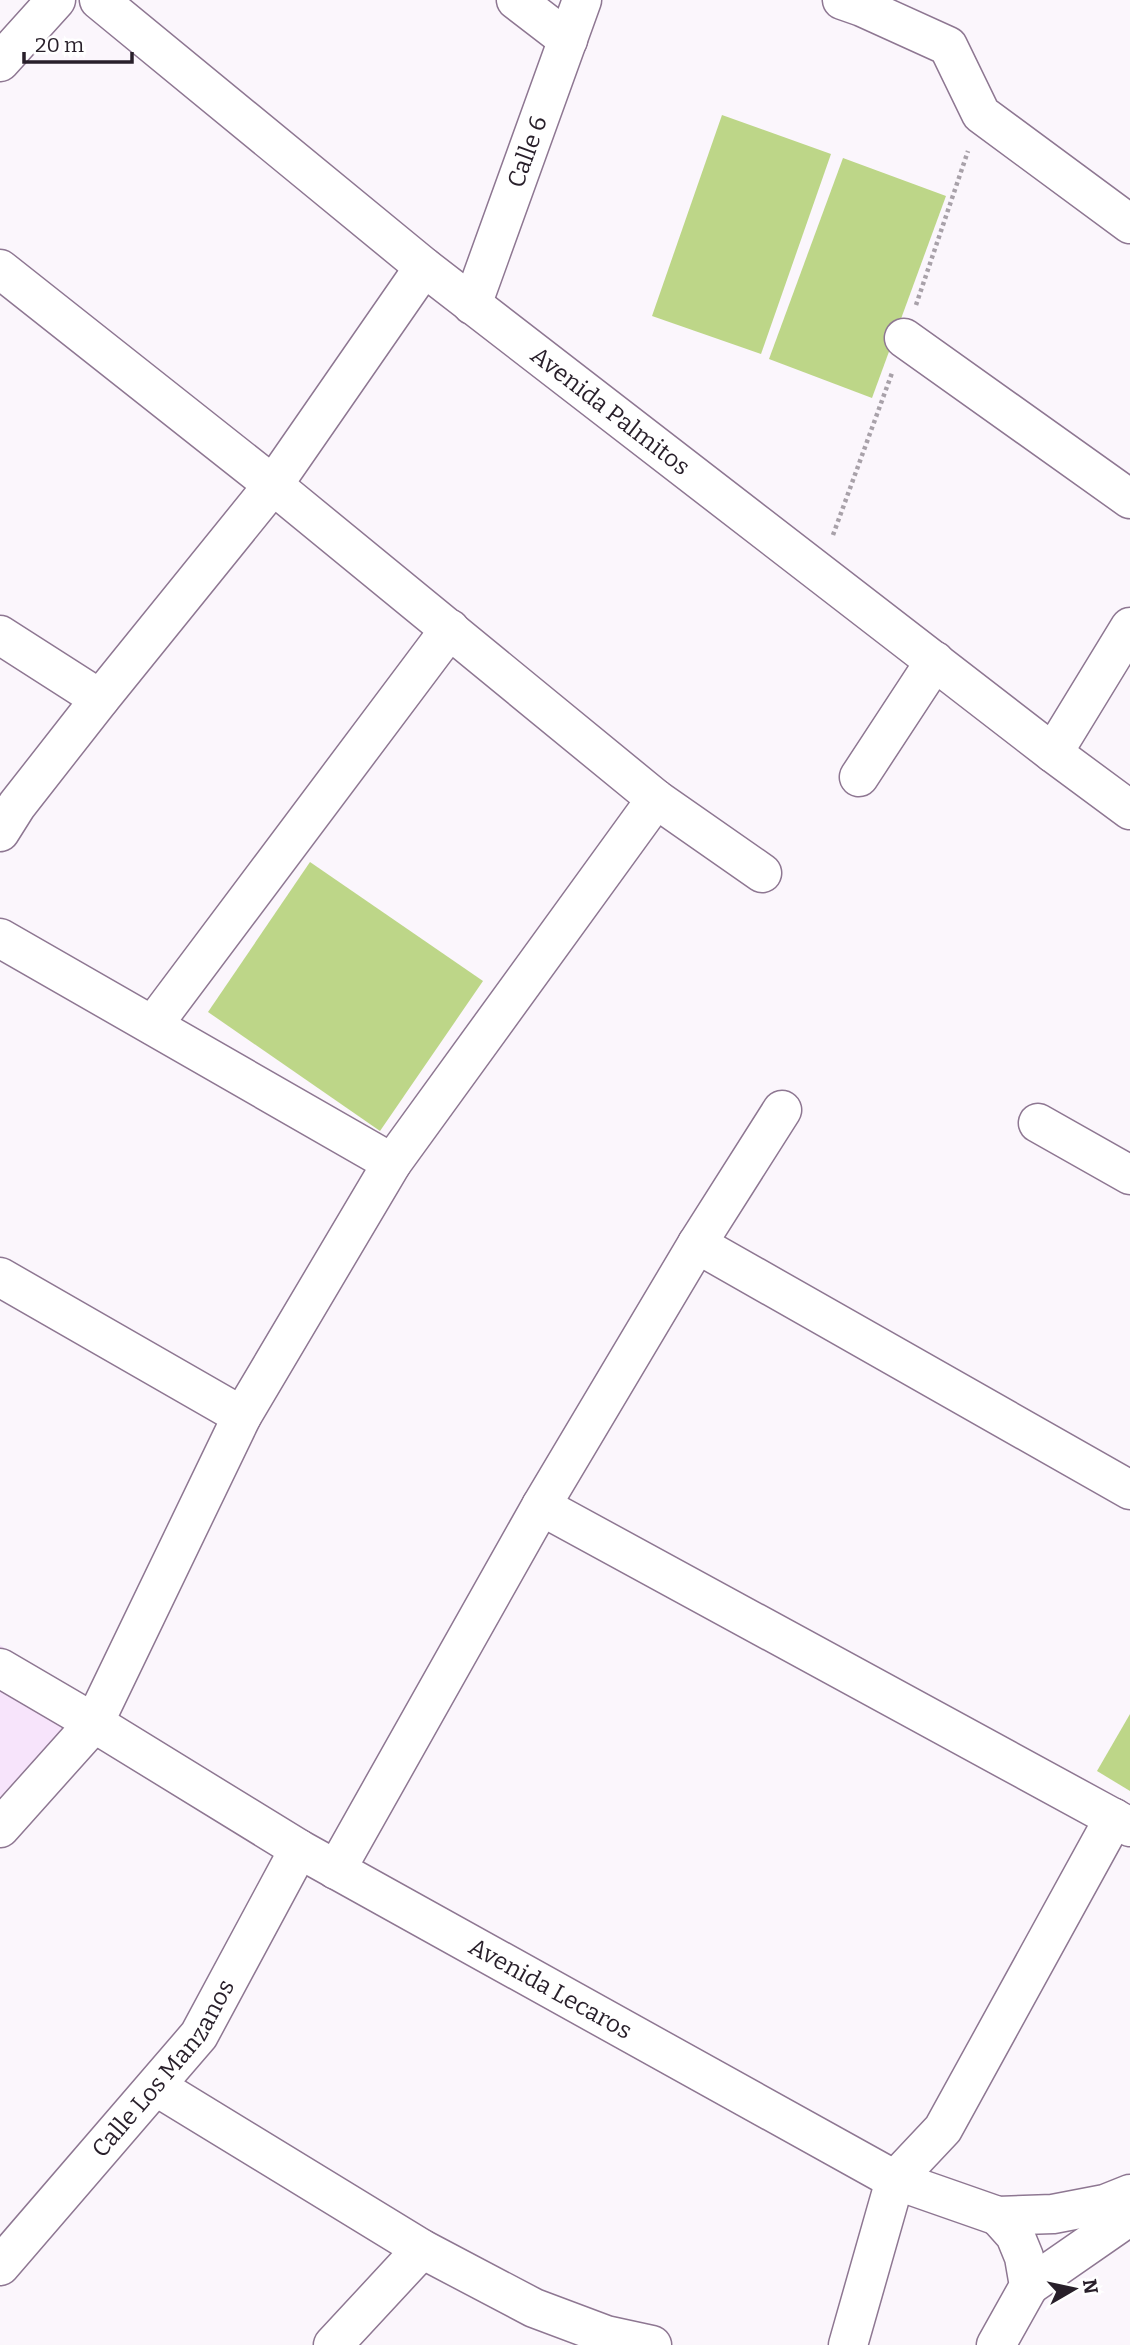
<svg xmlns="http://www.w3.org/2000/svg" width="1130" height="2345" font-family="Bitter,serif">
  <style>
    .built { fill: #f7e4fb }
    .green { fill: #bdd688 }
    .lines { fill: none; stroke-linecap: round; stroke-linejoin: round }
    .street-casing { stroke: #8e7792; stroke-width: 41 }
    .secondary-casing { stroke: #8e7792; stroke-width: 41 }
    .path { stroke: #a8a1a9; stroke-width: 4.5; stroke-dasharray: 3.5 3.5; stroke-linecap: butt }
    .street { stroke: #fff; stroke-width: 38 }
    .secondary { stroke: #fff; stroke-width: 38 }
    .labels { text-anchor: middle; stroke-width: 7; stroke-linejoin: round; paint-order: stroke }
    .street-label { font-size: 24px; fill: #281f2a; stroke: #fff }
  </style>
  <rect width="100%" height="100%" fill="#fbf6fc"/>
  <path class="built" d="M0,1645L58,1681L63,1728L0,1797Z"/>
  <g class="green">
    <path d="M722,115L831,154L761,354L652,316Z"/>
    <path d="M843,158L946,196L872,398L769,359Z"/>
    <path d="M310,862L483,981L380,1131L208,1012Z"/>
    <path d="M1130,1714V1791L1097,1771Z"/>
  </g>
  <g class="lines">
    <g class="street-casing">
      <g id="street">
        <path id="s1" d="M99,0L424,267L1053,753L1130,810"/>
        <path d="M516,0L568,40"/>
        <path d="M842,0L862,7L948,46L981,114L1130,224"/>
        <path d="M0,62L56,0"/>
        <path d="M0,269L273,485L656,799L762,873"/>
        <path id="s2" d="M472,305L582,0"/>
        <path d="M904,338L1130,499"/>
        <path d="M0,635L100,699"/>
        <path d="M1053,753L1130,627"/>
        <path d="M859,777L935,661"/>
        <path d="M0,832L17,805L100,699L273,485L424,267"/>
        <path d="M0,938L392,1163"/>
        <path d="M153,1025L450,629"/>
        <path d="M1038,1123L1130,1175"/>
        <path d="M697,1244L1130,1490"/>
        <path d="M0,1277L242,1416"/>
        <path d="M541,1506L1130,1827"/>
        <path d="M0,1828L94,1723L242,1416L392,1163L656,799"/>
        <path d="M336,1870L541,1506L697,1244L782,1110"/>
        <path d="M157,2087L422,2249L534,2308L606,2335L652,2345"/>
        <path d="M895,2180L943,2129L1114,1818"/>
        <path id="s3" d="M0,2266L199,2035L299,1849"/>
        <path d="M1029,2286L1130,2216"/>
        <path d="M333,2345L422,2249"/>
      </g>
    </g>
    <g class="secondary-casing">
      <g id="secondary">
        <path id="s4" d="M0,1668L94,1723L299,1849L895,2180L998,2216L1053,2214L1105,2204L1130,2194"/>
        <path d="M848,2345L895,2180"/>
        <path d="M996,2345L1029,2286L1024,2257L1015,2235L998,2216"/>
      </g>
    </g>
    <g class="path">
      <path d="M916,305L968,151"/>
      <path d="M833,535L892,373"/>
    </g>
    <use href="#street" class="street"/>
    <use href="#secondary" class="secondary"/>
  </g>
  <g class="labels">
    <g class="street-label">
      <text dy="8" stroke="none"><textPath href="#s2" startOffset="163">Calle 6</textPath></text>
      <text dy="8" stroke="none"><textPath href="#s1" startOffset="656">Avenida Palmitos</textPath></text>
      <text dy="8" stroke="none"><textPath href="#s4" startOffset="637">Avenida Lecaros</textPath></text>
      <text dy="8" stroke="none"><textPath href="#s3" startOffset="257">Calle Los Manzanos</textPath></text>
    </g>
  </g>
  <g transform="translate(1074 2289) rotate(81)" stroke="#ffffff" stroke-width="5" paint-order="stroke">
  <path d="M0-5L12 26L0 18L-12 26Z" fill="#281f2a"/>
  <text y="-10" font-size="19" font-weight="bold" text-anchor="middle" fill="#281f2a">N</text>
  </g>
  <path d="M24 52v10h108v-10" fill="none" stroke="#281f2a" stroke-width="3.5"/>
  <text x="35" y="52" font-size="21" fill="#281f2a" stroke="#ffffff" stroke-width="5" paint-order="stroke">20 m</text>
</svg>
